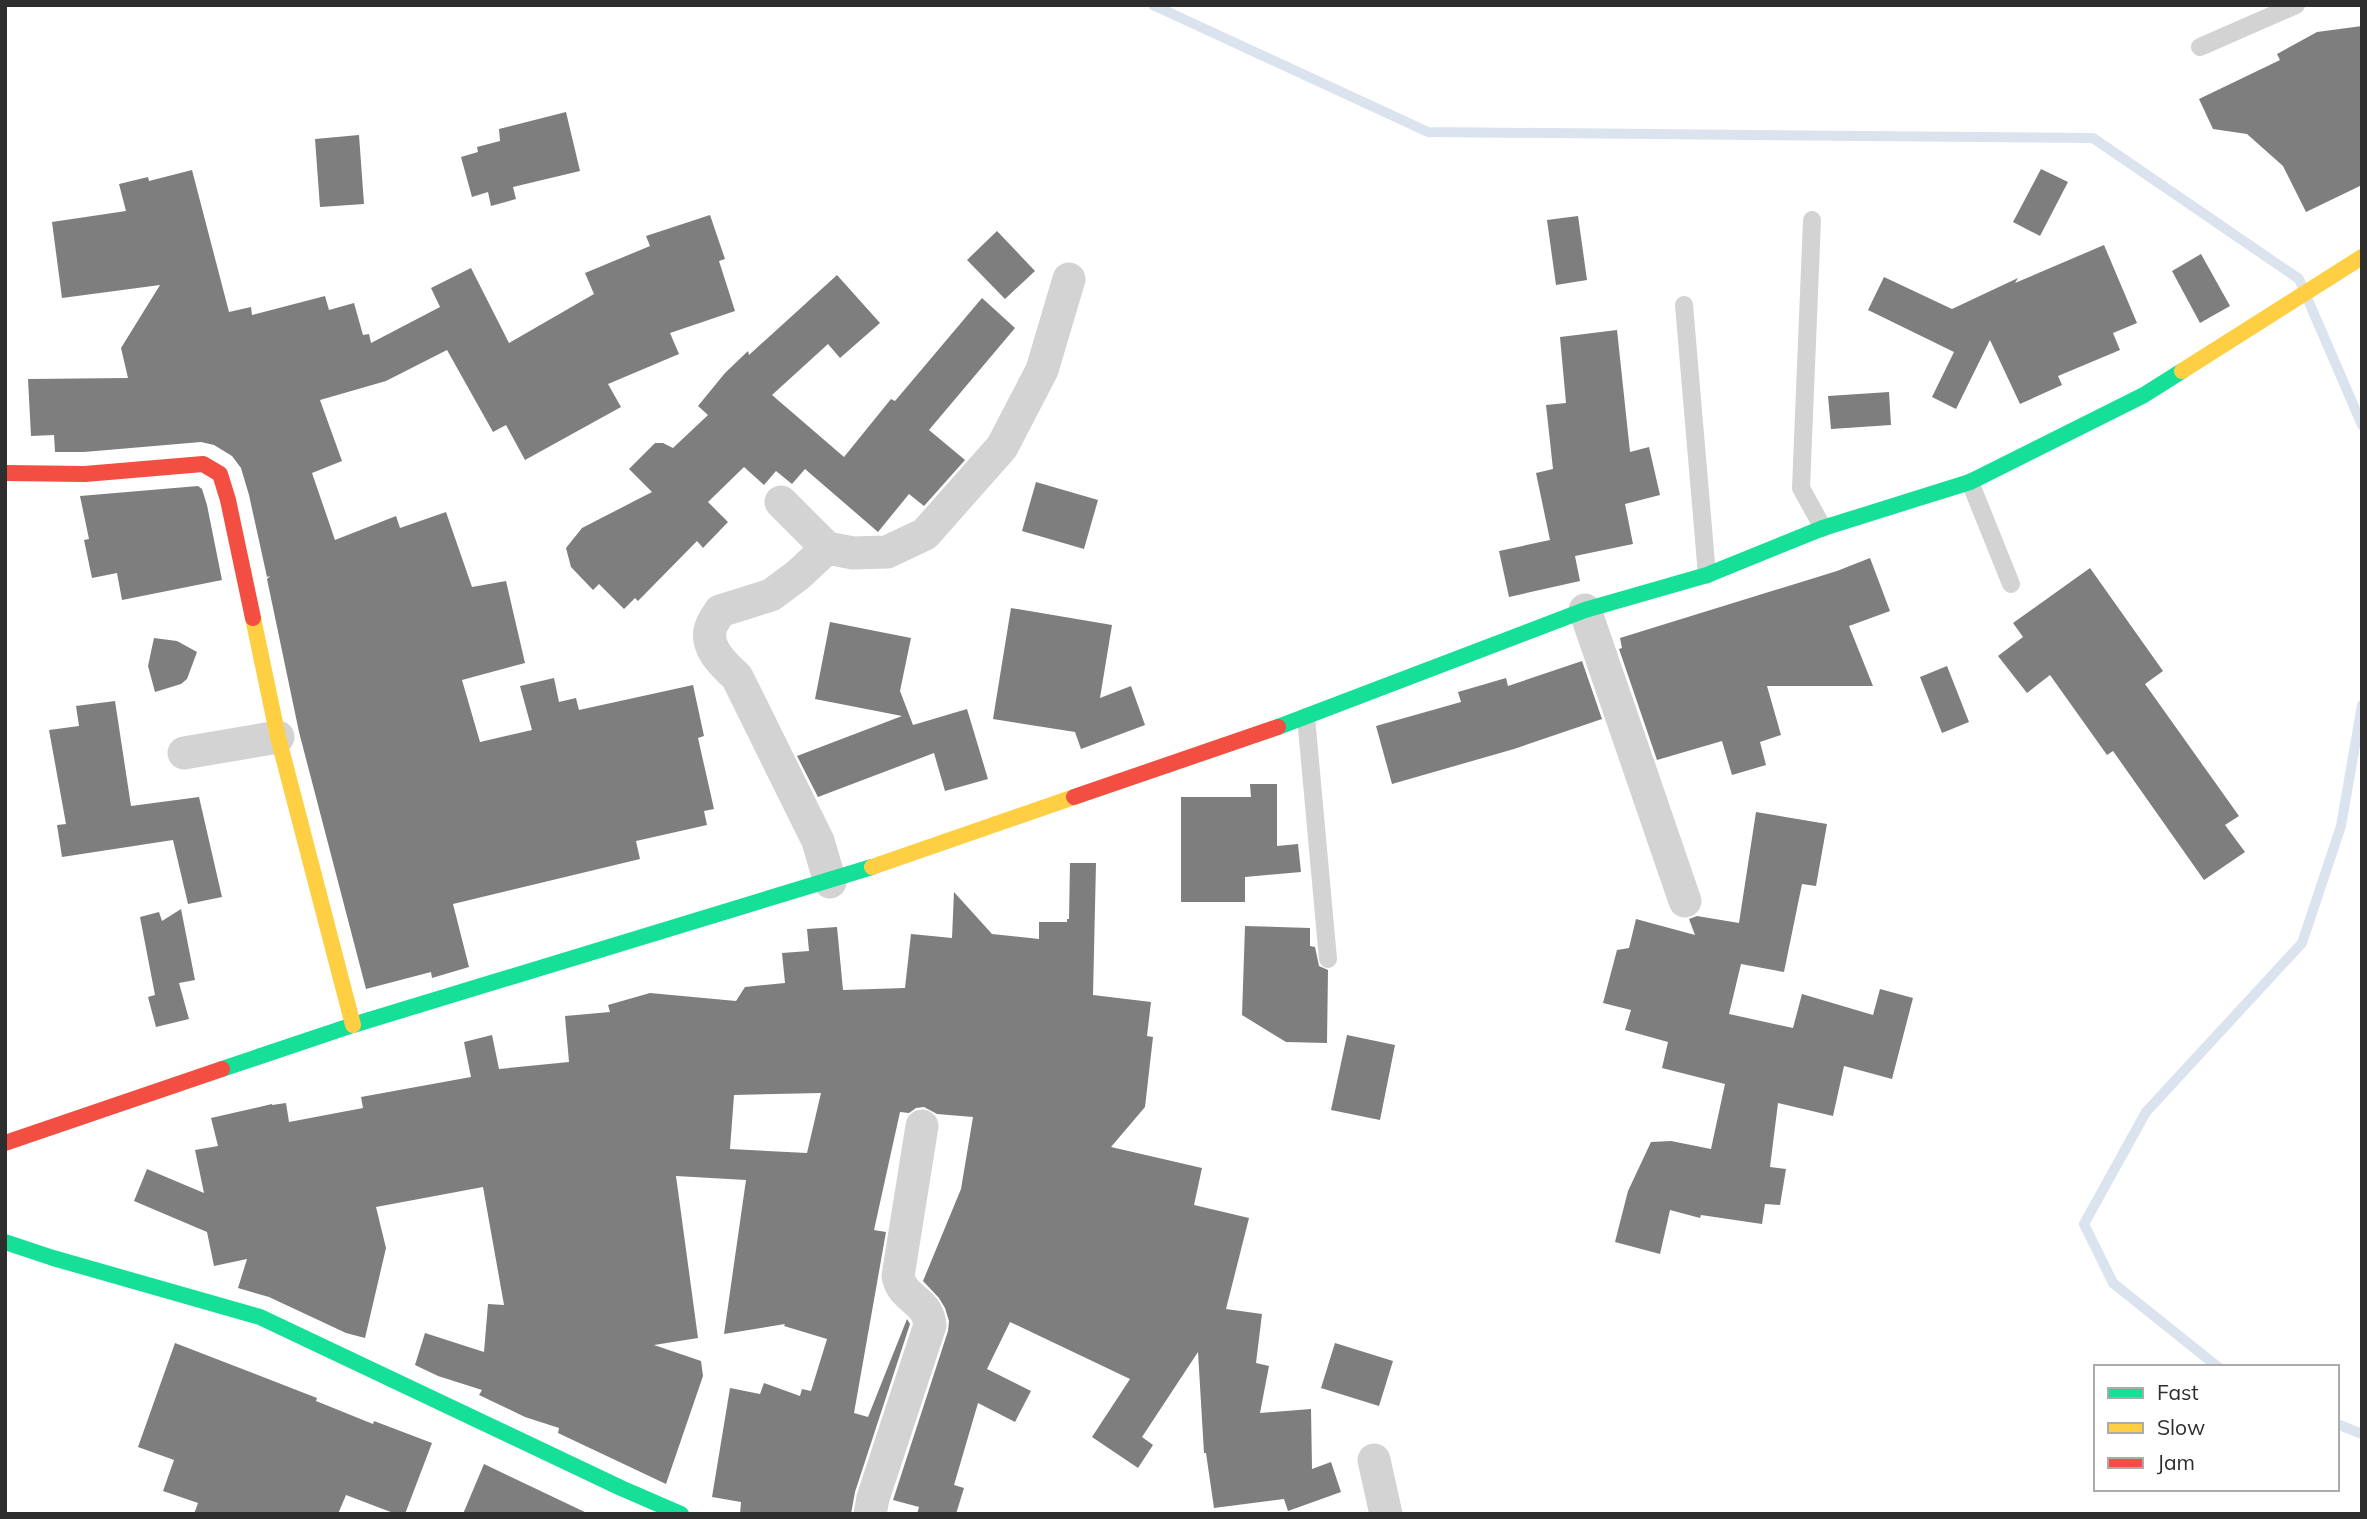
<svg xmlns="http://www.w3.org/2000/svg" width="2367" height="1519" font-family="Mulish,sans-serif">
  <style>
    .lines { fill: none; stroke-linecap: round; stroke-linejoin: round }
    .stream { stroke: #dbe3ee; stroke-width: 10 }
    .building { fill: #7e7e7e; fill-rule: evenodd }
    .lane { stroke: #d3d3d3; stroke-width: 18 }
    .street { stroke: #d3d3d3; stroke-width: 33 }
    .fast { stroke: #16e098; stroke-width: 16 }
    .slow { stroke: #ffcf43; stroke-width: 16 }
    .jam { stroke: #f24e42; stroke-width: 16 }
  </style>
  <rect width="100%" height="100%" fill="#fff"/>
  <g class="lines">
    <g class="stream">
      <path d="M1153,5L1428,132L2093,138L2299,279L2302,286"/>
      <path d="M2308,300L2362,425"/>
      <path d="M2218,1367L2113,1283L2084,1224L2146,1112L2302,943L2341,826L2362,705"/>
      <path d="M2337,1424L2362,1434"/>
    </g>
  </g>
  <g class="building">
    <path d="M2362,26V185L2306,212L2283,166L2247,134L2213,129L2199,99L2280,60L2277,54L2317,32Z"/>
    <path d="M566,112L580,171L513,187L516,199L491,206L488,192L472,197L461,157L478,152L477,147L500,141L499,129Z"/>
    <path d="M359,135L364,204L320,207L315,139Z"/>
    <path d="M2041,169L2068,182L2040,236L2013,222Z"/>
    <path d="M192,170L229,312L251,307L252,315L325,296L329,310L354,303L363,335L369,334L371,343L440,307L431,288L471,268L509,343L594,294L585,273L650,246L646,236L710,215L725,259L719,261L735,311L670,333L679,354L608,384L621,407L525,460L506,425L493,432L447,350L386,381L320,400L342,461L312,473L335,540L396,516L400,528L446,512L472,587L506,581L525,663L462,680L480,742L532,730L520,686L554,678L559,702L576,698L579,710L693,685L704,736L698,738L714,809L704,811L707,825L636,841L640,859L453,904L469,967L432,978L431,972L366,989L299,732L267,579L270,576L267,577L249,495L241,468L232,456L214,445L201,442L84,452H55L54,435L31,436L28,379L128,378L121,348L160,285L62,298L52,222L126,211L119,184L148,177L149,181Z"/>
    <path d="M1578,216L1587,280L1556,285L1547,220Z"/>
    <path d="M997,231L1035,271L1005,299L967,260Z"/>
    <path d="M2104,245L2137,323L2113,333L2120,350L2058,376L2062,385L2020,404L1990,340L1956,409L1932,397L1954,352L1868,310L1884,277L1952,309L2018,278L2015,283Z"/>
    <path d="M2201,254L2230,306L2200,323L2172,271Z"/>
    <path d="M837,275L880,323L840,358L828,344L772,395L844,457L891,399L895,401L982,298L1015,328L929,430L965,460L924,506L909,494L878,532L805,469L792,484L776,471L764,485L744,467L708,502L728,522L703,548L697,541L638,601L635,598L624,609L599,584L593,590L571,567L566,548L582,528L652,492L629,469L655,443H663L673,448L708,415L698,406L725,373L748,351L749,355Z"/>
    <path d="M1617,330L1630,452L1649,447L1660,495L1625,504L1633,544L1575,556L1580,581L1509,597L1499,551L1550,540L1536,473L1553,469L1546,405L1566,403L1560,337Z"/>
    <path d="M1889,392L1891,425L1831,429L1828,396Z"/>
    <path d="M1036,482L1098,500L1084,549L1022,531Z"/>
    <path d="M198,486L202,489L207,505L222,580L122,600L117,573L92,578L84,540L89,539L80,496Z"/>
    <path d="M1870,558L1890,611L1849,626L1873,686H1767L1781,735L1760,742L1766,765L1732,775L1722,741L1657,760L1619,649L1622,648L1620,638L1837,571Z"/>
    <path d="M2090,568L2163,671L2145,684L2239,816L2225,825L2245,852L2204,880L2113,751L2107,755L2050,675L2027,693L1998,656L2023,637L2013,623Z"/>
    <path d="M1011,608L1112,625L1100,698L1131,686L1145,725L1081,749L1075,732L993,719Z"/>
    <path d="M830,622L911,638L900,691L913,725L967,709L988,779L945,791L934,753L818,797L797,756L902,716L815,699Z"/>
    <path d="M154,638L177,641L197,652L187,679L181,684L155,692L148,666Z"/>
    <path d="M1582,661L1602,719L1514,749L1392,784L1376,726L1461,702L1458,692L1506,678L1508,686Z"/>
    <path d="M1947,666L1969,722L1942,733L1920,677Z"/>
    <path d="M115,701L131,806L199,797L222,897L188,904L173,840L62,857L57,825L66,824L49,730L79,726L76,706Z"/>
    <path d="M1250,784H1277V846L1298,844L1301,872L1245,877V902H1181V797H1251Z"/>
    <path d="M1756,812L1827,824L1816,886L1802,884L1784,972L1741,964L1729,1014L1793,1028L1802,994L1873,1015L1880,989L1913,998L1892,1079L1844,1066L1833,1116L1778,1103L1770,1167L1786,1169L1780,1205L1765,1204L1762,1224L1701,1215L1700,1218L1670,1210L1660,1254L1615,1242L1628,1191L1651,1142L1671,1141L1711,1149L1725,1084L1662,1068L1668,1042L1625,1030L1631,1010L1603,1003L1617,950L1629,948L1636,919L1695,935L1689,919L1697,916L1739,923Z"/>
    <path d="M1070,863H1096L1093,995L1151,1002L1147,1036L1153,1037L1145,1107L1111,1147L1202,1168L1194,1205L1249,1218L1226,1309L1262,1314L1256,1363L1269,1366L1260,1413L1311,1409L1312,1469L1331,1462L1341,1492L1288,1511L1284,1499L1214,1508L1206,1453H1204L1198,1352L1142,1437L1153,1445L1138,1468L1092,1437L1130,1379L1010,1322L987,1369L1031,1391L1015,1422L978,1403L954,1485L964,1488L956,1514H917L919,1507L893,1500L948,1331L949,1321L945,1308L939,1298L923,1281L961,1189L973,1117L937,1114L924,1107L916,1108L909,1113L900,1112L874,1230L886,1232L854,1413L868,1417L907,1319L910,1324L855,1492L851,1514H740L741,1502L712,1497L730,1388L760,1394L764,1383L800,1396L802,1389L811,1391L827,1339L784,1326L785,1324L724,1334L746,1180L676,1176L698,1338L654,1345L701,1361L703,1376L666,1484L558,1433L559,1428L525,1417L479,1395L482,1390L438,1376L415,1365L425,1333L484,1352L488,1304L504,1305L483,1187L376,1207L386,1248L365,1338L346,1333L269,1297L238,1288L247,1259L214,1266L207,1232L134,1201L147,1169L204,1193L195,1150L218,1146L211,1118L272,1104V1105L286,1103L289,1122L363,1108L361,1097L471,1077L464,1042L492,1035L499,1069L569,1062L565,1016L610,1012L608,1005L650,993L736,1001L745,987L785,983L782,953L809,951L807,929L837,927L843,990L905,988L911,934L952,938L954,892L992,934L1039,939V922H1067V919H1069ZM821,1093L807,1153L730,1149L734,1095Z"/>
    <path d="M181,909L195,980L179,983L189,1019L156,1027L148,997L155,995L140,917L159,912L162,921Z"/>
    <path d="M1245,926L1310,928V946L1315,947L1319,966L1328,970L1327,1043L1286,1042L1242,1015Z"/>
    <path d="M1347,1035L1395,1045L1380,1120L1331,1110Z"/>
    <path d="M175,1343L317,1398L316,1401L373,1424L374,1421L432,1443L405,1514H396L346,1495L338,1514H194L198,1503L163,1491L174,1460L138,1447Z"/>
    <path d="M1335,1343L1393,1361L1379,1406L1321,1388Z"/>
    <path d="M484,1464L509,1476L589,1514H463Z"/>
  </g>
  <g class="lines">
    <g class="lane">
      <path d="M2200,47L2296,5"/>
      <path d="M1812,220L1801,488L1823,528"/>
      <path d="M1684,305L1707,575"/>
      <path d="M1970,482L2011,584"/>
      <path d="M1306,717L1328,959"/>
    </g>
    <g class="street">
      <path d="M781,502L827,548L798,575L771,595L720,611C717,616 713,621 711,627C704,647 724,665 737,677L818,841L830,882"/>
      <path d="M827,548L853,553L887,552L925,534L1002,447L1042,370L1069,279"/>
      <path d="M1585,610L1685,901"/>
      <path d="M184,753L278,737"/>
      <path d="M1374,1460L1386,1514"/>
      <path d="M870,1514L873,1498L930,1325C928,1300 902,1299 898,1276L922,1126"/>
    </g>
    <g class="fast">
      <path d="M1278,727L1585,610L1707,575L1823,528L1970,482L2144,395L2182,371"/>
      <path d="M222,1069L353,1025L872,867"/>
      <path d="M5,1242L53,1258L260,1317L621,1488L681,1514"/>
    </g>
    <g class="slow">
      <path d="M2182,371L2362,257"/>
      <path d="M253,618L278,737L353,1025"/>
      <path d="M872,867L1074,797"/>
    </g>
    <g class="jam">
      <path d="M5,473L85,474L203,464L220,474L228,500L253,618"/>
      <path d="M1074,797L1278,727"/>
      <path d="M5,1143L222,1069"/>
    </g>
  </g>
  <rect width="2367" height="1519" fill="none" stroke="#2e2e2e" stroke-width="14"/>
  <rect x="2094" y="1365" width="245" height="126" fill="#ffffff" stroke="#ababab" stroke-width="2"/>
  <rect x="2108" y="1388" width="35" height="10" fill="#16e098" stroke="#ababab" stroke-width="2"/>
  <text x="2157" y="1400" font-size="21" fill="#2e2e2e">Fast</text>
  <rect x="2108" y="1423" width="35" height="10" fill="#ffcf43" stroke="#ababab" stroke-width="2"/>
  <text x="2157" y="1435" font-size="21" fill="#2e2e2e">Slow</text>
  <rect x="2108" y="1458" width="35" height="10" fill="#f24e42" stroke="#ababab" stroke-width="2"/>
  <text x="2157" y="1470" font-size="21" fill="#2e2e2e">Jam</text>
</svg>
